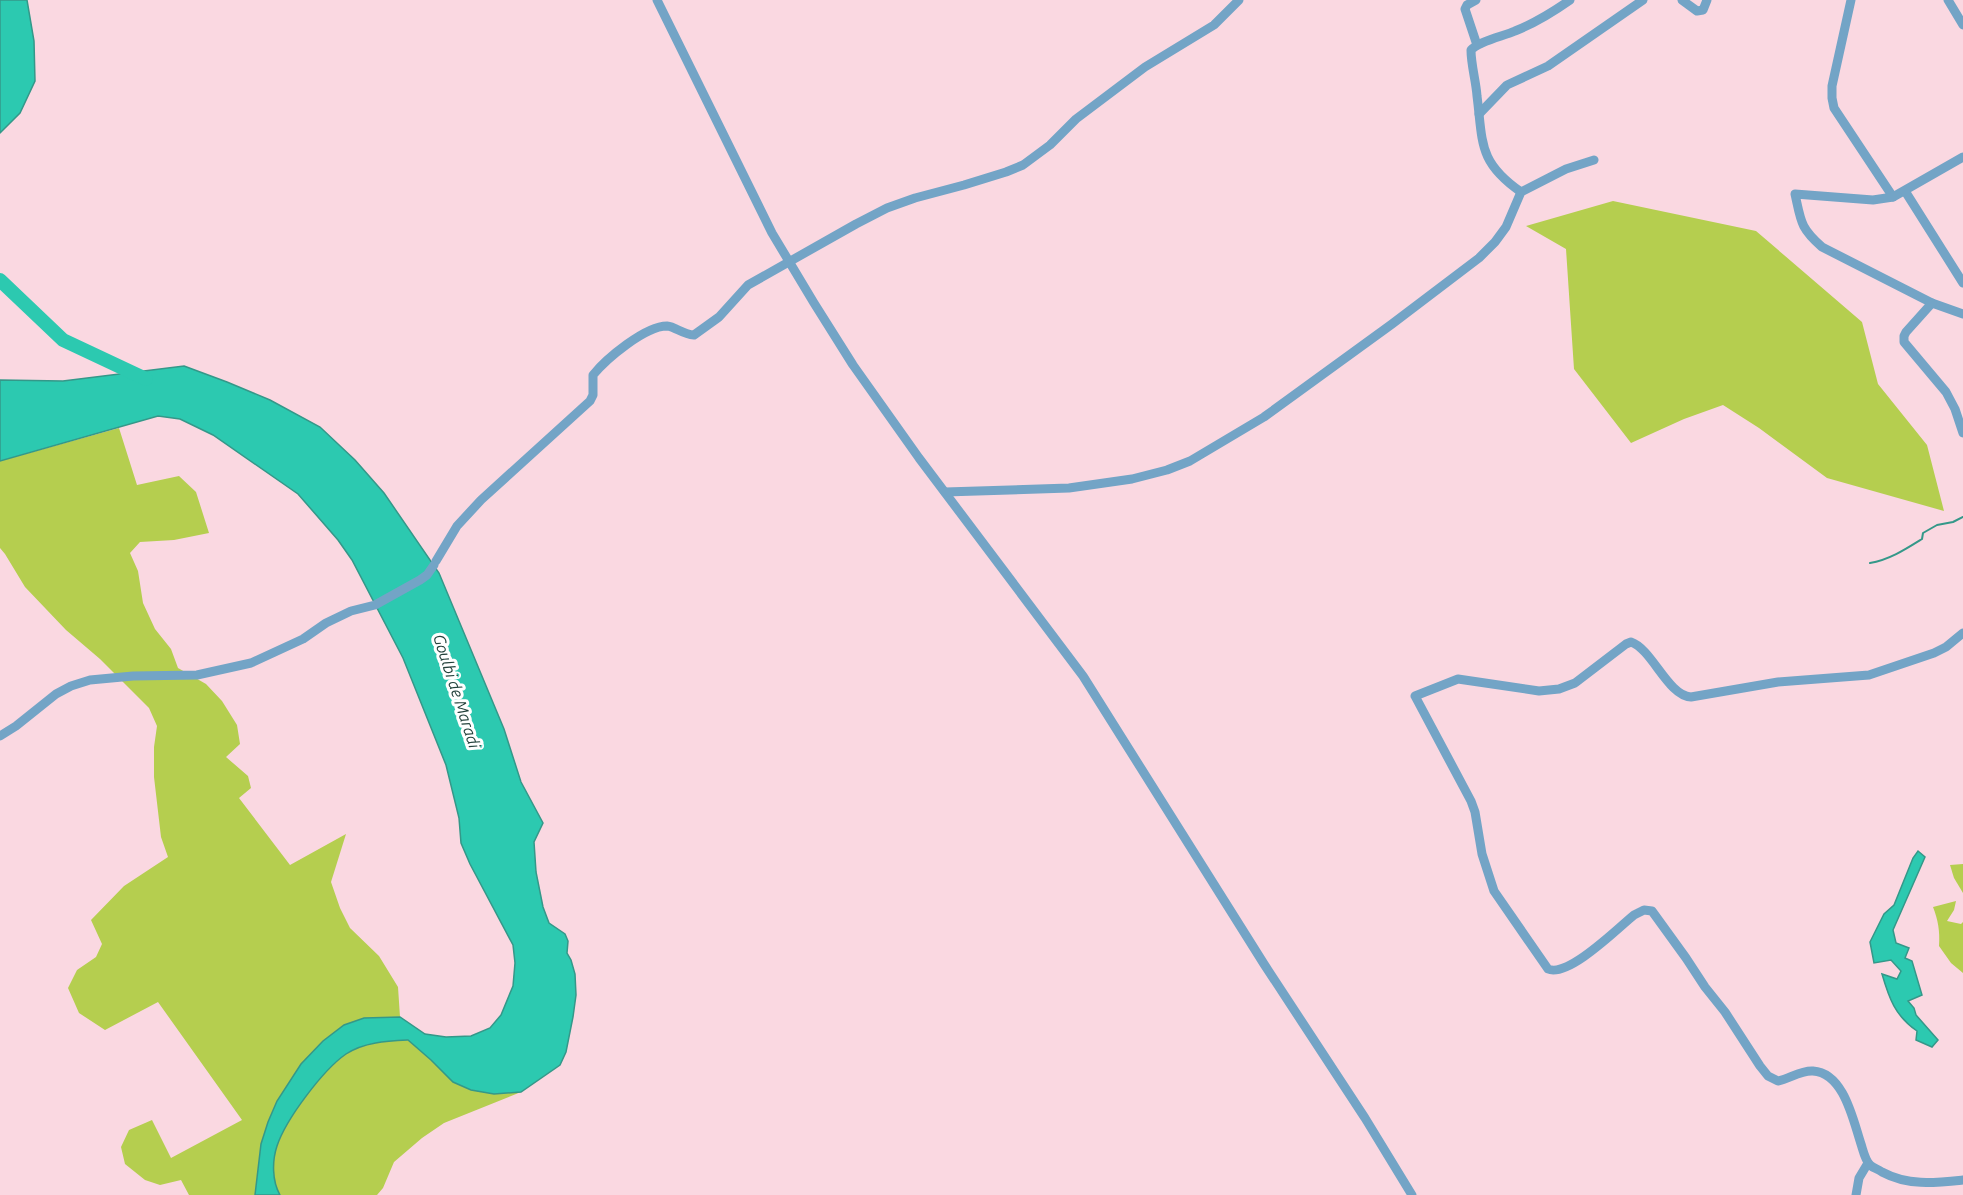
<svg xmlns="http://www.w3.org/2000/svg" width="1963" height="1195" font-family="Ubuntu,sans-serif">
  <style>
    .green { fill: #b5ce4f }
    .water { fill: #2cc9b0; stroke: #349889; stroke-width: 1.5 }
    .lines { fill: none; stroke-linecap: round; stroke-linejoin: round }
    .stream { stroke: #349889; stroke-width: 2 }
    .river { stroke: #2cc9b0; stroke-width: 14 }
    .minor { stroke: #73a4c6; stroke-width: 9 }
    .labels { text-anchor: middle; stroke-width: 6; stroke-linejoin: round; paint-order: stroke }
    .water-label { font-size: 16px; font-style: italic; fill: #23413b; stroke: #fff }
  </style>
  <rect width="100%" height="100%" fill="#fad8e1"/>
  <g class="green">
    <path d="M1613,201L1756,231L1862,322L1878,384L1927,445L1944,511L1827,478L1759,428L1723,405L1684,419L1631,443L1574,369L1566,249L1526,226Z"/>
    <path d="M119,428L137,485L179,476L196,492L209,533L174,540L140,542L130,553L138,571L143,603L155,629L171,649L178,668L206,684L222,701L237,725L240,744L226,757L248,776L251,788L239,798L290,865L346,834L331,882L340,908L350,928L379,956L398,987L400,1017L364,1018L277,1101L268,1122L261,1144L255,1195H189L181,1180L160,1185L145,1180L125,1164L121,1147L129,1130L152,1120L171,1158L242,1120L158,1002L105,1030L79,1013L68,988L77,970L96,957L102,944L91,920L124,886L168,857L161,837L154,777V747L157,726L149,708L100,659L66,630L25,587L5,554L0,548V461Z"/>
    <path d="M1963,864V893L1954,878L1950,865Z"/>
    <path d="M1956,901L1954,910L1947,921L1961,924L1963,922V973L1951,963L1939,946C1940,931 1938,920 1933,907Z"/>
    <path d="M408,1040L431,1060L494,1094L521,1092L444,1123L422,1138L394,1162L383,1188L377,1195H280C272,1181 272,1161 277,1146C286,1119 323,1070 346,1054C364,1042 387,1041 408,1040Z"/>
  </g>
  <g class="water">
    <path d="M0,0H27L34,41L35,81L20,113L0,133Z"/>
    <path d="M184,366L227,382L270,400L320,427L355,460L384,493L439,573L504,729L521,782L543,823L534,842L536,872L543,907L549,923L565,934L568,941L567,953L571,960L575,974L576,995L573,1017L566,1052L560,1065L521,1092L494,1094L471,1090L453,1082L431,1060L408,1040C387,1041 364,1042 346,1054C323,1070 286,1119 277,1146C272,1161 272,1181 280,1195H255L261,1144L268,1122L277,1101L301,1064L323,1041L344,1025L364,1018L400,1017L425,1034L446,1037L471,1036L490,1028L501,1015L513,986L515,963L513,945L470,864L461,843L459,818L446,765L403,658L352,560L338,540L298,494L213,435L180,419L158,416L0,461V380L63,381Z"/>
    <path d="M1918,851L1925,857L1893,930L1896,943L1909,948L1905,958L1912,961L1922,995L1908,1001L1914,1008L1916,1015L1938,1040L1932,1047L1916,1040L1917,1031C1895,1016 1889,998 1882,974L1897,979L1901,971L1891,960L1874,963L1870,942L1884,914L1894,905L1913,858Z"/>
  </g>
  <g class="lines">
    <path class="stream" d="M1870,563C1889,560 1906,549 1922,539L1923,533L1937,525L1953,522L1963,517"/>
    <path class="river" d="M0,280L63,340L146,379"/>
    <g class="minor">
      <path d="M657,0L772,233L814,303L853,365L919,458L1083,676L1264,964L1365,1118L1412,1195"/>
      <path d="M1476,0L1467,5L1465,9L1477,45"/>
      <path d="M1682,0L1697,11L1703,10L1707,0"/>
      <path d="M1851,0L1832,86V98L1834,108L1893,197"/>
      <path d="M1948,0L1963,25"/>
      <path d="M1479,114L1507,85L1548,66L1643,0"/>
      <path d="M1963,157L1893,197L1873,200L1795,194C1801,221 1800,228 1822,247L1932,303L1963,314"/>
      <path d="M1905,191L1963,283"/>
      <path d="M1521,192C1478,162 1483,143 1477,96C1476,81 1471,65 1471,50C1479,41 1504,36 1515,31C1535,23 1553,12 1570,0"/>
      <path d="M1932,303L1906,332L1904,336V342L1946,392L1955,409L1963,433"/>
      <path d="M945,492L1069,488L1132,479L1167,470L1190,461L1264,417L1392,324L1479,258L1495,242L1506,227L1521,192L1566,169L1594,160"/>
      <path d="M436,561L457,526L481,500L590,401L593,395V375C606,359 645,326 667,326C676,327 682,334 694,335L719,317L748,285L856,224L887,208L915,198L964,185L1006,172L1023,165L1050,145L1076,119L1145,67L1214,25L1239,0"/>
      <path d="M1963,633L1946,647L1934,653L1869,675L1778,682L1691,697C1668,696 1652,649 1631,642L1626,644L1575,683L1559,689L1539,691L1458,679L1415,696L1471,801L1475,812L1482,854L1494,891L1548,969C1568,978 1618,928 1634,915L1644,910L1652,911L1686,958L1705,987L1725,1012L1760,1066L1768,1076L1778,1081C1789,1079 1801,1070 1813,1071C1844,1073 1853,1120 1861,1144C1863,1150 1865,1160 1870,1165C1873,1168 1878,1169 1882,1172C1908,1186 1934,1183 1963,1180"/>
      <path d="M0,736L16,726L56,694L71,686L90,680L133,676L197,675L251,663L303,639L326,623L351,611L375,605L420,580L427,575L434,565"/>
      <path d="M1856,1195L1859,1178L1868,1163"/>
    </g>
  </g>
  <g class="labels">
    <g class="water-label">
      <text transform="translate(457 691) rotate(72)" y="6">Goulbi de Maradi</text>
    </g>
  </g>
</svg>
